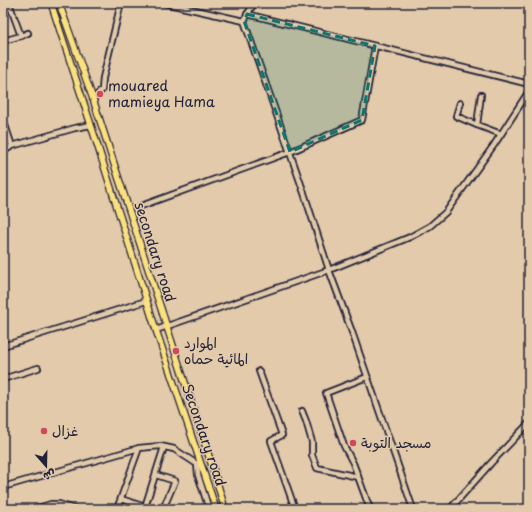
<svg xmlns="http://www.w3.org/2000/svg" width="532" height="512" font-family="'Playpen Sans','Playpen Sans Arabic',sans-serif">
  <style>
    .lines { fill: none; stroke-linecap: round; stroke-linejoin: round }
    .minor-casing { stroke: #22223b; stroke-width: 8 }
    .major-casing { stroke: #22223b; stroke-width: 8 }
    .minor { stroke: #e2caaa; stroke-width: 4.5 }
    .major { stroke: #fbe080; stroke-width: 5.5 }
    .marked { fill: #0f766e; fill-opacity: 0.2; stroke: #0f766e; stroke-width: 3; stroke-dasharray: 8 5; stroke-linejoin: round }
    .poi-dot { fill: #d1495b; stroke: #e2caaa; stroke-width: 1.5 }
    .labels { text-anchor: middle; stroke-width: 3; stroke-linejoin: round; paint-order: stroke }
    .poi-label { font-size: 14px; fill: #22223b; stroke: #e2caaa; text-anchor: start }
    .street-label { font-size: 14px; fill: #22223b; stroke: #e2caaa }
  </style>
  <rect width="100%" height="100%" fill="#e2caaa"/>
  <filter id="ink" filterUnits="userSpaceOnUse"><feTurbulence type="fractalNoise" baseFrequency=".025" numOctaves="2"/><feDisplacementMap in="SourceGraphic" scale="8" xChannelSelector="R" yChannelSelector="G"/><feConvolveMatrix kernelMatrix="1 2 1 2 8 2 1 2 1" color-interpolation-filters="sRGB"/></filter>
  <g filter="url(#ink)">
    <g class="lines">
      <g class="minor-casing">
        <g id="minor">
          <path d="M164,3L244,21L251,8L255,3"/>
          <path d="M247,14L529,84"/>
          <path d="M244,21L304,193L329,270L352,332L413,509"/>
          <path d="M21,36L28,33"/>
          <path d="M3,41L21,36L9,3"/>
          <path d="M481,95L477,125L501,134"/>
          <path d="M93,99L102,90L103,78L121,3"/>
          <path d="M460,103L456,116L477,125"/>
          <path d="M3,119L12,146L75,128L91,125"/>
          <path d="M3,152L12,146"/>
          <path d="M141,206L290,152L362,120L375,46"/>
          <path d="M156,330L329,270L410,237L430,226L446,212L494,145L529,91"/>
          <path d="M3,346L146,301"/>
          <path d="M259,371L282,435L271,441L295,509"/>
          <path d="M367,377L326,393L344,446L353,463L370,509"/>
          <path d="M3,379L38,368"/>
          <path d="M302,411L306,421L312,442V455L317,468L358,477"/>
          <path d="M197,464L198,475L209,509"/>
          <path d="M156,475L175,481L163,509"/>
          <path d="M3,487L139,448L160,446L174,449L203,468"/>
          <path d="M121,499L151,509"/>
          <path d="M145,507L164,447"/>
          <path d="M34,509L51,504H59L75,509"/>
          <path d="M117,509L139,448"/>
          <path d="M450,509L491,463L529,423"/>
        </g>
      </g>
      <g class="major-casing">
        <g id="major">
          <path d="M51,3L91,125L156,330L216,509"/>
          <path d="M59,3L93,99L214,472L225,509"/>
        </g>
      </g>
      <use href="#minor" class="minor"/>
      <use href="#major" class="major"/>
    </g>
  </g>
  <path class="marked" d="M247,14L375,46L362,120L290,152L244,21Z"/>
  <g class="poi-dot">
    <circle cx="100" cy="94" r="4"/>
    <circle cx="176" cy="351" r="4"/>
    <circle cx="44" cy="431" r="4"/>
    <circle cx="353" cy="443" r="4"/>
  </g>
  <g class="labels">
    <g class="poi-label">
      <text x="108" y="91">mouared<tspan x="108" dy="16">mamieya Hama</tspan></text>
      <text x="184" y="348">الموارد<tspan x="184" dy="16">المائية حماه</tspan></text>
      <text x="52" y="436">غزال</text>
      <text x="361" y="448">مسجد التوبة</text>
    </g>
    <g class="street-label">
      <text transform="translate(155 252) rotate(72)" y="5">secondary road</text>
      <text transform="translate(204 435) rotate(71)" y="5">Secondary road</text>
    </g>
  </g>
  <rect width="532" height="512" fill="none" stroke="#e2caaa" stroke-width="16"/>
  <rect x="8" y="8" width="516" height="496" fill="none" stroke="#22223b" stroke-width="1.5" filter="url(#ink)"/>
  <g transform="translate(46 466) rotate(160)" stroke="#e2caaa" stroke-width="3" paint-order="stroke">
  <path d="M0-3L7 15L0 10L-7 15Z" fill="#22223b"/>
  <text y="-6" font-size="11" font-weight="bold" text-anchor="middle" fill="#22223b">ش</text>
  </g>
</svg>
